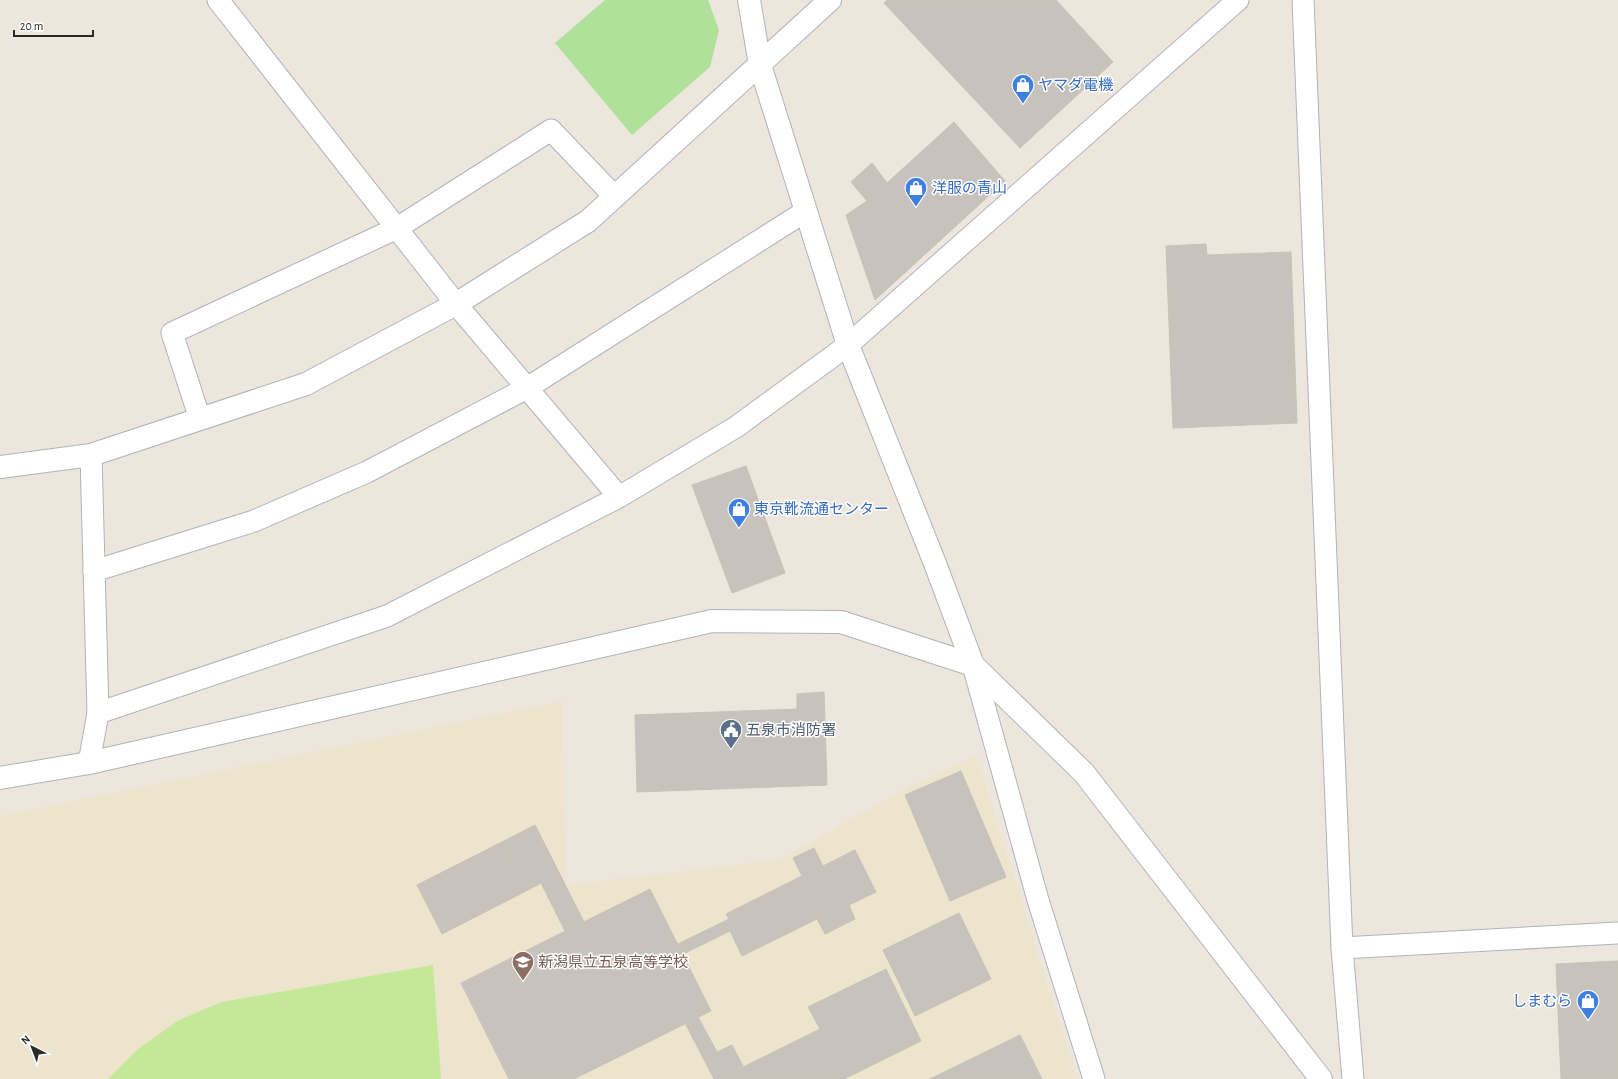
<svg xmlns="http://www.w3.org/2000/svg" width="1618" height="1079" font-family="'Alegreya Sans','Noto Sans JP',sans-serif">
  <style>
    .education { fill: #ede4cd }
    .green { fill: #b0e19b }
    .pitch { fill: #c3e897 }
    .building { fill: #c7c3bc; stroke: #c7c2b6 }
    .lines { fill: none; stroke-linecap: round; stroke-linejoin: round }
    .minor-casing { stroke: #b0b3be; stroke-width: 23 }
    .tertiary-casing { stroke: #b0b3be; stroke-width: 24 }
    .minor { stroke: #fff; stroke-width: 21 }
    .tertiary { stroke: #fff; stroke-width: 22 }
    .labels { text-anchor: middle; stroke-width: 3; stroke-linejoin: round; paint-order: stroke }
    .shop-label { font-size: 15px; fill: #366cbe; stroke: #fff; text-anchor: start }
    .service-label { font-size: 15px; fill: #4e5e75; stroke: #fff; text-anchor: start }
    .education-label { font-size: 15px; fill: #785e54; stroke: #fff; text-anchor: start }
  </style>
  <rect width="100%" height="100%" fill="#ece6dd"/>
  <path class="education" d="M562,701L566,885L780,860L905,789L976,755L1077,1079H0V816Z"/>
  <path class="green" d="M605,0H708L719,30L710,67L632,135L555,43Z"/>
  <path class="pitch" d="M433,965L441,1079H108L138,1049L179,1020L222,1002Z"/>
  <g class="building">
    <path d="M887,0H1056L1113,62L1020,148L884,3Z"/>
    <path d="M954,122L1005,181L875,300L846,215L867,201L851,182L872,163L887,183Z"/>
    <path d="M1206,244L1207,255L1291,252L1297,423L1173,428L1166,246Z"/>
    <path d="M746,466L785,573L732,593L692,485Z"/>
    <path d="M824,692L827,785L637,792L635,715L797,709V694Z"/>
    <path d="M961,771L1006,877L950,901L905,795Z"/>
    <path d="M535,825L584,922L565,931L541,883L528,890L504,841Z"/>
    <path d="M504,841L528,890L442,934L417,885Z"/>
    <path d="M814,848L823,866L855,850L876,892L849,905L855,919L825,934L817,919L742,956L730,931L683,954L678,944L729,919L726,914L802,876L793,858Z"/>
    <path d="M650,889L711,1011L574,1079H509L461,983Z"/>
    <path d="M959,913L991,979L915,1016L883,950Z"/>
    <path d="M1618,961V1079H1561L1556,964Z"/>
    <path d="M886,969L921,1041L844,1079H719L820,1029L808,1007Z"/>
    <path d="M698,1017L717,1052L732,1045L743,1066L719,1079H714L685,1023Z"/>
    <path d="M1020,1035L1042,1079H930Z"/>
  </g>
  <g class="lines">
    <g class="minor-casing">
      <g id="minor">
        <path d="M218,0L456,304L619,497"/>
        <path d="M1303,0L1342,948L1353,1079"/>
        <path d="M200,419L172,333L397,228L551,130L614,196"/>
        <path d="M94,571L254,521L367,472L527,388L806,211"/>
        <path d="M973,665L1038,900L1094,1079"/>
        <path d="M98,713L387,616L619,497L736,427L848,345L1238,0"/>
        <path d="M89,763L98,713L91,455"/>
        <path d="M1342,948L1618,933"/>
      </g>
    </g>
    <g class="tertiary-casing">
      <g id="tertiary">
        <path d="M749,0L760,65L848,345L936,566L973,665"/>
        <path d="M0,467L91,455L306,384L456,304L588,221L830,0"/>
        <path d="M0,778L89,763L712,621L841,622L973,665L1084,773L1321,1079"/>
      </g>
    </g>
    <use href="#minor" class="minor"/>
    <use href="#tertiary" class="tertiary"/>
  </g>
  <defs>
    <g id="shop-pin" transform="scale(1.15)"><path d="M0 17L-7.5 6A9.5 9.5 0 1 1 7.5 6Z" fill="#3f7fe0" stroke="#fff"/><path d="M-5-2.5h2.3a2.7 3.5 0 0 1 5.4 0H5L5.5 6h-11ZM-1.5-2.5h3a1.5 2.3 0 0 0-3 0Z" fill="#fff"/></g>
    <g id="civic-pin" transform="scale(1.15)"><path d="M0 17L-7.5 6A9.5 9.5 0 1 1 7.5 6Z" fill="#5c6f8a" stroke="#fff"/><path d="M-.6-6.5H3V-4.5H.6V-3L4-1V1h2V6H-6V1h2V-1L-.6-3ZM-1.2 2.5V6h2.4V2.5Z" fill="#fff"/></g>
    <g id="school-pin" transform="scale(1.15)"><path d="M0 17L-7.5 6A9.5 9.5 0 1 1 7.5 6Z" fill="#8d6e63" stroke="#fff"/><path d="M0-5L7-2L0 1L-7-2ZM-4 1L0 2.5L4 1V4Q0 6-4 4Z" fill="#fff"/></g>
  </defs>
  <g fill-rule="evenodd">
    <use href="#shop-pin" x="1023" y="85"/>
    <use href="#shop-pin" x="916" y="188"/>
    <use href="#shop-pin" x="739" y="509"/>
    <use href="#civic-pin" x="731" y="730"/>
    <use href="#school-pin" x="523" y="962"/>
    <use href="#shop-pin" x="1588" y="1001"/>
  </g>
  <g class="labels">
    <g class="shop-label">
      <text x="1038" y="90">ヤマダ電機</text>
      <text x="932" y="193">洋服の青山</text>
      <text x="754" y="514">東京靴流通センター</text>
      <text x="1572" y="1006" text-anchor="end">しまむら</text>
    </g>
    <g class="service-label">
      <text x="746" y="735">五泉市消防署</text>
    </g>
    <g class="education-label">
      <text x="538" y="967">新潟県立五泉高等学校</text>
    </g>
  </g>
  <g transform="translate(32 1047) rotate(318)" stroke="#ffffff" stroke-width="3" paint-order="stroke">
  <path d="M0-3L7 15L0 10L-7 15Z" fill="#2a2a2a"/>
  <text y="-6" font-size="11" font-weight="bold" text-anchor="middle" fill="#2a2a2a">N</text>
  </g>
  <path d="M14 30v6h79v-6" fill="none" stroke="#2a2a2a" stroke-width="2"/>
  <text x="20" y="30" font-size="12" fill="#2a2a2a" stroke="#ffffff" stroke-width="3" paint-order="stroke">20 m</text>
</svg>
